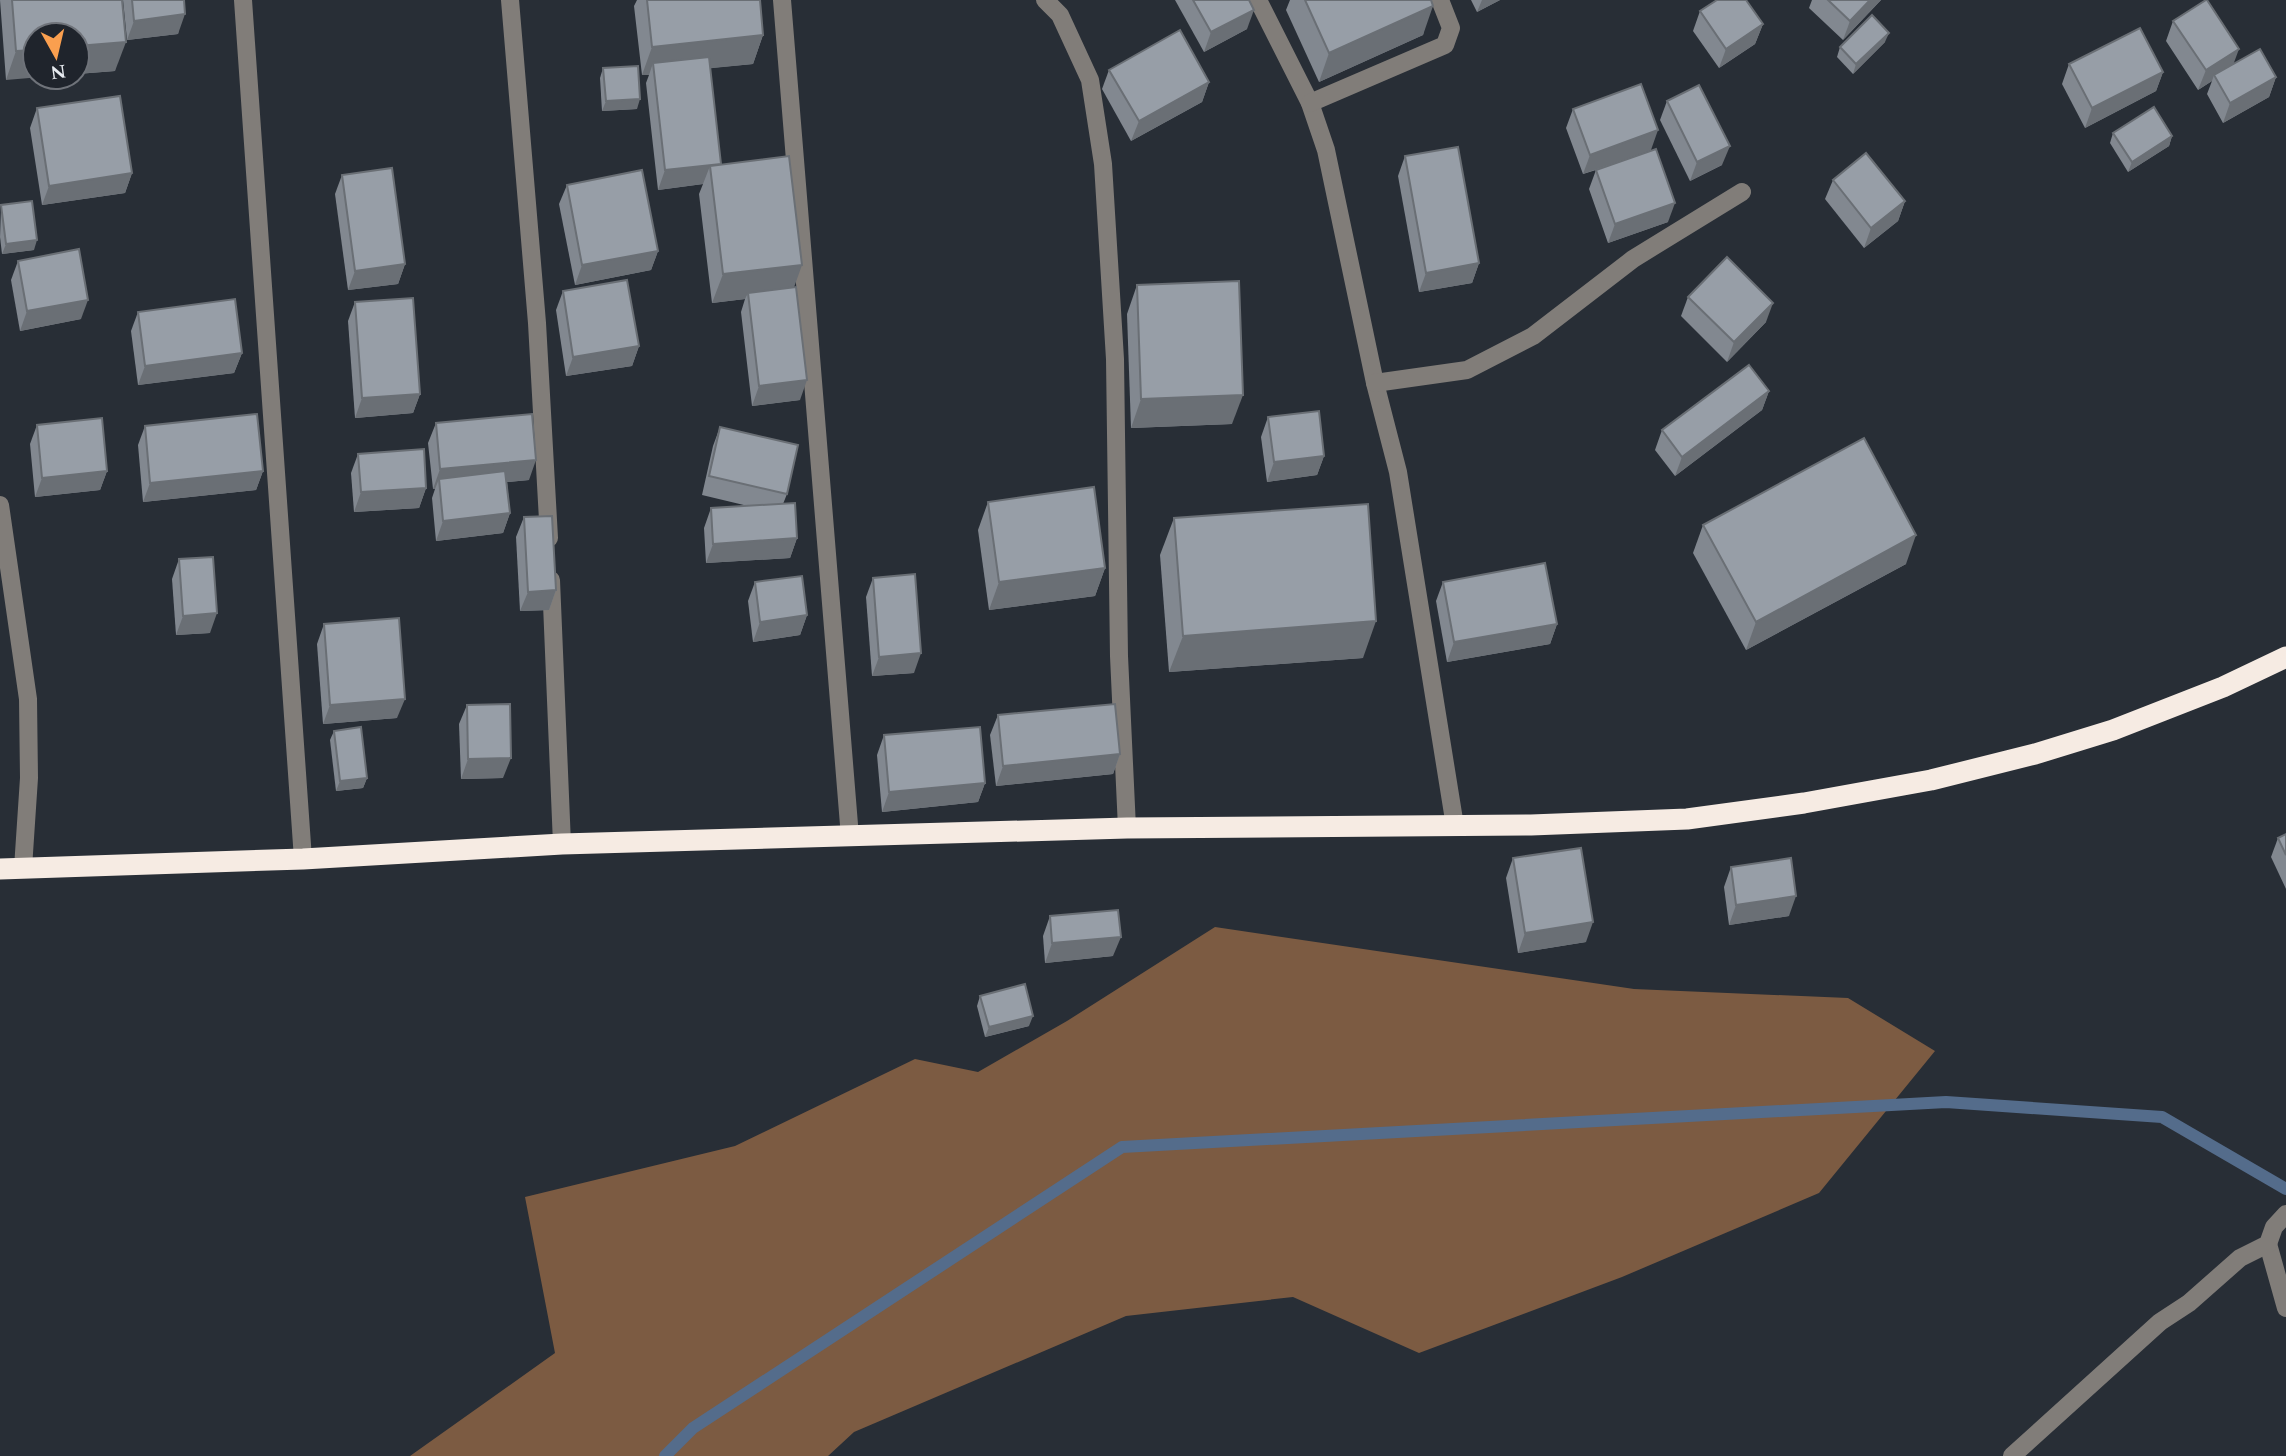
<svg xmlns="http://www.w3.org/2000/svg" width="2286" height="1456" font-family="Spectral,serif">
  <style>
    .forest { fill: #7c5b42 }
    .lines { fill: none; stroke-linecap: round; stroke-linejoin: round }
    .stream { stroke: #546c8b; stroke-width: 12 }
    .minor { stroke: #817d79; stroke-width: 18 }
    .highway { stroke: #f6ebe3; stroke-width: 21 }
    .wall { fill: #828890 }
    .shaded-wall { fill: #6a6f75 }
    .building { fill: #979ea7; stroke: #6a6f75; stroke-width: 2 }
  </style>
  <rect width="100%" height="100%" fill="#282e36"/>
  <path class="forest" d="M1215,927L1634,989L1848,998L1935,1051L1819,1193L1622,1277L1419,1353L1293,1297L1126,1316L854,1432L828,1456H410L555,1353L525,1197L735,1146L915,1059L978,1072L1067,1021Z"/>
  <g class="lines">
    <path class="stream" d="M665,1456L693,1428L1122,1147L1946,1102L2162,1117L2286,1189"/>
    <g class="minor">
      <path d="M243,0L303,859"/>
      <path d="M510,0L537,323L549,538"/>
      <path d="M782,0L850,837"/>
      <path d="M1045,0L1060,15L1090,80L1103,164L1115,359L1119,656L1127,828"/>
      <path d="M1258,0L1310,103L1326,150L1375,383L1398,472L1455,826"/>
      <path d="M1310,103L1445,45L1451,28L1440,0"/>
      <path d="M1375,383L1467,370L1533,336L1633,259L1742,192"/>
      <path d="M0,505L28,699L29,778L23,868"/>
      <path d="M551,580L562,844"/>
      <path d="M2268,1244L2286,1308"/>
      <path d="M2012,1456L2160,1322L2189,1303L2240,1258L2268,1244L2274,1227L2286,1214"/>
    </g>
    <path class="highway" d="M0,869L303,859L562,844L1127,828L1531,825L1687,819L1804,803L1931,780L2035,754L2113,730L2223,687L2286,657"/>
  </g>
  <g class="wall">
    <path d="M0,0H122L115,71L77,74V35L6,80Z"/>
    <path d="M123,0H184L178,34L127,40Z"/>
    <path d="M637,0H760L763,35L753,64L710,68L721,164L794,287L800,400L752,406L741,312L745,299L712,303L699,194L703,184L658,190L646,83L649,75H642L634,6Z"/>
    <path d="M1175,0H1249L1247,29L1204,52Z"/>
    <path d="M1290,0H1431L1423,35L1319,82L1286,10Z"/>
    <path d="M1471,0H1500L1477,12Z"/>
    <path d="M1812,0H1881L1843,40L1809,8Z"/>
    <path d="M1700,11L1763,24L1755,44L1719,68L1693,31Z"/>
    <path d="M2173,21L2233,64L2276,77L2269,97L2223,123L2207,94L2212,81L2198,90L2166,41Z"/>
    <path d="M1885,42L1853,74L1837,57L1840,47Z"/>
    <path d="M2069,64L2163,72L2156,91L2085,128L2062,84Z"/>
    <path d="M603,68L637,109L602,111L600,78Z"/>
    <path d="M1109,70L1209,82L1202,102L1131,141L1102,89Z"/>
    <path d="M1667,101L1722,165L1690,181L1660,120Z"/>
    <path d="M37,108L132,173L125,193L42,205L30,128Z"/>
    <path d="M1573,109L1651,150L1609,165L1668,222L1608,243L1589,189L1596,170L1583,174L1566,128Z"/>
    <path d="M2113,133L2172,136L2169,146L2128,172L2110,143Z"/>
    <path d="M1405,156L1479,263L1472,283L1419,292L1398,176Z"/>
    <path d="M342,175L405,264L398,284L348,290L335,194Z"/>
    <path d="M1833,180L1905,201L1898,221L1864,248L1825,199Z"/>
    <path d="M567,185L658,251L651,270L575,285L559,204Z"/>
    <path d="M1,205L34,250L2,254L0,237Z"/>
    <path d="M18,261L81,319L20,331L11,280Z"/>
    <path d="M1137,285L1232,424L1131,428L1127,314Z"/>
    <path d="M563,291L639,346L632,366L566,376L556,310Z"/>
    <path d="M1688,297L1766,322L1727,362L1681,316Z"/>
    <path d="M355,302L420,394L413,413L355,418L348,321Z"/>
    <path d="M138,312L242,353L234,373L138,385L131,331Z"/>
    <path d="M1769,391L1762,410L1675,476L1655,450L1662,430Z"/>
    <path d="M1268,417L1324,456L1317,475L1267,482L1261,437Z"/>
    <path d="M436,423L529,480L507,482L510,513L503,533L436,541L432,498L435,489H433L428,443Z"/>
    <path d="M37,425L107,471L100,490L35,497L30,444Z"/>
    <path d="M145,426L263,471L256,490L143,502L138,445Z"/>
    <path d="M720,427L787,494L783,504L797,538L790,558L706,563L704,528L711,508L748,506L702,495L713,446Z"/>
    <path d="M358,454L426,488L419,508L354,512L351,473Z"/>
    <path d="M988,502L1105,568L1095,596L989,610L978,530Z"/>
    <path d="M524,517L556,590L549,610L520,611L516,537Z"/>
    <path d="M1174,518L1363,658L1169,672L1160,555Z"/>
    <path d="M1703,525L1906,564L1746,650L1693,553Z"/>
    <path d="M179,559L210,633L176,635L172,579Z"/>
    <path d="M873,578L914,673L872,676L866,597Z"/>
    <path d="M755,582L807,615L800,635L753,642L748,601Z"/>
    <path d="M1443,582L1557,624L1550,644L1447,662L1436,601Z"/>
    <path d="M324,624L397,718L323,724L317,644Z"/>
    <path d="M467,705L503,778L461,779L459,724Z"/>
    <path d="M998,715L1120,754L1113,774L996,786L990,735Z"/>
    <path d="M334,731L367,778L363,788L336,791L330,740Z"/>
    <path d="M884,735L985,783L978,802L882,812L877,755Z"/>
    <path d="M2286,834V889L2271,857L2278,838Z"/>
    <path d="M1513,858L1586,942L1518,953L1506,878Z"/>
    <path d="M1731,867L1789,916L1729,925L1724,887Z"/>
    <path d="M1050,916L1113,956L1045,963L1043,936Z"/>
    <path d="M980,996L1029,1026L985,1037L977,1006Z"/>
  </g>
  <g class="shaded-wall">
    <path d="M1482,0H1500L1477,12Z"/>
    <path d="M1870,0H1881L1843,40L1850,21Z"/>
    <path d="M1433,6L1423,35L1319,82L1329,53Z"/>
    <path d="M1254,10L1247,29L1204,52L1211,32Z"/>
    <path d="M185,14L178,34L127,40L134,21Z"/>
    <path d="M1763,24L1755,44L1719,68L1726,49Z"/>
    <path d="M1889,33L1885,42L1853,74L1856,64Z"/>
    <path d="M763,35L753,64L654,74L653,63L649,75H642L652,47Z"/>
    <path d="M126,42L115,71L77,74V46Z"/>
    <path d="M2239,49L2232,68L2214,75L2212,81L2198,90L2206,70Z"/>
    <path d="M35,50V77H41L6,80L16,51Z"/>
    <path d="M2163,72L2156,91L2085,128L2092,108Z"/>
    <path d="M2276,77L2269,97L2223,123L2230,103Z"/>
    <path d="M1209,82L1202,102L1131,141L1139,121Z"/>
    <path d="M640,99L637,109L602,111L606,101Z"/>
    <path d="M1658,130L1651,150L1583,174L1590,155Z"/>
    <path d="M2172,136L2169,146L2128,172L2132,162Z"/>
    <path d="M1730,146L1722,165L1690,181L1697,162Z"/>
    <path d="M721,164L710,166L703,184L658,190L665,170Z"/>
    <path d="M132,173L125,193L42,205L49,186Z"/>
    <path d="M1905,201L1898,221L1864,248L1871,228Z"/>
    <path d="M1675,203L1668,222L1608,243L1615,224Z"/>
    <path d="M37,240L34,250L2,254L6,244Z"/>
    <path d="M658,251L651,270L575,285L582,265Z"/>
    <path d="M1479,263L1472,283L1419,292L1426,273Z"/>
    <path d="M405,264L398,284L348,290L355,271Z"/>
    <path d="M802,265L792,293H748L745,299L712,303L723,274Z"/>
    <path d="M88,300L81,319L20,331L27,311Z"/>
    <path d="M1773,303L1766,322L1727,362L1734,342Z"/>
    <path d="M639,346L632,366L566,376L573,357Z"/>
    <path d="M242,353L234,373L138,385L145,366Z"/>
    <path d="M807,380L800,400L752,406L759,386Z"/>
    <path d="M1769,391L1762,410L1675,476L1682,457Z"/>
    <path d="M420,394L413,413L355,418L362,398Z"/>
    <path d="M1243,395L1232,424L1131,428L1141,399Z"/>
    <path d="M1324,456L1317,475L1267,482L1274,462Z"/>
    <path d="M536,460L529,480L440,488L439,479L435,489H433L440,469Z"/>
    <path d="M107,471L100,490L35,497L42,478Z"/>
    <path d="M263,471L256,490L143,502L150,483Z"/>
    <path d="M426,488L419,508L354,512L361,492Z"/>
    <path d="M510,513L503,533L436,541L443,521Z"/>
    <path d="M1916,535L1906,564L1746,650L1756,622Z"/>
    <path d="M797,538L790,558L706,563L713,544Z"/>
    <path d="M1105,568L1095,596L989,610L999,582Z"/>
    <path d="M556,590L549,610L520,611L528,592Z"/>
    <path d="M217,613L210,633L176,635L183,616Z"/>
    <path d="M807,615L800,635L753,642L760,622Z"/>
    <path d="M1376,621L1363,658L1169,672L1183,636Z"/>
    <path d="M1557,624L1550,644L1447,662L1454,642Z"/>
    <path d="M921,653L914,673L872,676L879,657Z"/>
    <path d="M405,699L397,718L323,724L330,705Z"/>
    <path d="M1120,754L1113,774L996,786L1003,766Z"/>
    <path d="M511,758L503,778L461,779L468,759Z"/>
    <path d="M367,778L363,788L336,791L340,781Z"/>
    <path d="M985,783L978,802L882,812L889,792Z"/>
    <path d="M1796,896L1789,916L1729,925L1736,905Z"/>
    <path d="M1593,922L1586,942L1518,953L1525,933Z"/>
    <path d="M1121,937L1113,956L1045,963L1052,943Z"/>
    <path d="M1033,1016L1029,1026L985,1037L989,1027Z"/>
  </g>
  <g class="building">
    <path d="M12,0H122L126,42L77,46V35H35V50L16,51Z"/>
    <path d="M132,0H184L185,14L134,21Z"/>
    <path d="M647,0H760L763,35L652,47Z"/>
    <path d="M1193,0H1249L1254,10L1211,32Z"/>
    <path d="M1305,0H1431L1433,6L1329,53Z"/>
    <path d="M1717,0H1746L1763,24L1726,49L1700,11Z"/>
    <path d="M1828,0H1870L1850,21Z"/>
    <path d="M2206,0H2207L2239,49L2206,70L2173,21Z"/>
    <path d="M1872,15L1889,33L1856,64L1840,47Z"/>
    <path d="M2140,28L2163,72L2092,108L2069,64Z"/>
    <path d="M1180,30L1209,82L1139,121L1109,70Z"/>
    <path d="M2260,49L2276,77L2230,103L2214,75Z"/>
    <path d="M709,57L721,164L665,170L653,63Z"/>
    <path d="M638,66L640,99L606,101L603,68Z"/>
    <path d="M1641,84L1658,130L1590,155L1573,109Z"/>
    <path d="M1699,85L1730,146L1697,162L1667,101Z"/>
    <path d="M120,96L132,173L49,186L37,108Z"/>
    <path d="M2154,107L2172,136L2132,162L2113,133Z"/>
    <path d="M1458,147L1479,263L1426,273L1405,156Z"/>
    <path d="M1656,149L1675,203L1615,224L1596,170Z"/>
    <path d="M1866,153L1905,201L1871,228L1833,180Z"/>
    <path d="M789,156L802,265L723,274L710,166Z"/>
    <path d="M392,168L405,264L355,271L342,175Z"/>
    <path d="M642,170L658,251L582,265L567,185Z"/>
    <path d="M32,201L37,240L6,244L1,205Z"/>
    <path d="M79,249L88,300L27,311L18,261Z"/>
    <path d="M1727,257L1773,303L1734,342L1688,297Z"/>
    <path d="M627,280L639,346L573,357L563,291Z"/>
    <path d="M1239,281L1243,395L1141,399L1137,285Z"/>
    <path d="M796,287L807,380L759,386L748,293Z"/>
    <path d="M413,298L420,394L362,398L355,302Z"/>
    <path d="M235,299L242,353L145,366L138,312Z"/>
    <path d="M1749,365L1769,391L1682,457L1662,430Z"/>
    <path d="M1319,411L1324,456L1274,462L1268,417Z"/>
    <path d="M257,414L263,471L150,483L145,426Z"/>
    <path d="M532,414L536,460L440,469L436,423Z"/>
    <path d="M102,418L107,471L42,478L37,425Z"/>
    <path d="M720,427L798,445L787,494L709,476Z"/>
    <path d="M1864,438L1916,535L1756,622L1703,525Z"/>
    <path d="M424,449L426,488L361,492L358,454Z"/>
    <path d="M505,471L510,513L443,521L439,479Z"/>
    <path d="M1094,487L1105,568L999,582L988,502Z"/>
    <path d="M795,503L797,538L713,544L711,508Z"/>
    <path d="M1368,504L1376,621L1183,636L1174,518Z"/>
    <path d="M552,516L556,590L528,592L524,517Z"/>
    <path d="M213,557L217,613L183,616L179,559Z"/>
    <path d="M1545,563L1557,624L1454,642L1443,582Z"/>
    <path d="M915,574L921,653L879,657L873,578Z"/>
    <path d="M802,576L807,615L760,622L755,582Z"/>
    <path d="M399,618L405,699L330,705L324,624Z"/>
    <path d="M510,704L511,758L468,759L467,705Z"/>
    <path d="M1115,704L1120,754L1003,766L998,715Z"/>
    <path d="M361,727L367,778L340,781L334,731Z"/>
    <path d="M980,727L985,783L889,792L884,735Z"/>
    <path d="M2286,834V855L2278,838Z"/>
    <path d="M1581,848L1593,922L1525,933L1513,858Z"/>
    <path d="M1791,858L1796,896L1736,905L1731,867Z"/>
    <path d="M1118,910L1121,937L1052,943L1050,916Z"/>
    <path d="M1025,984L1033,1016L989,1027L980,996Z"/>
  </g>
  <g transform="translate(56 56) rotate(172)"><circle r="33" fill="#1f242c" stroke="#6f737a" stroke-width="2"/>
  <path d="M0-5L12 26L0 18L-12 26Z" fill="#fa9f4f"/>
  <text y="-10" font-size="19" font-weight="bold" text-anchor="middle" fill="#e6eaef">N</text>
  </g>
</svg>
